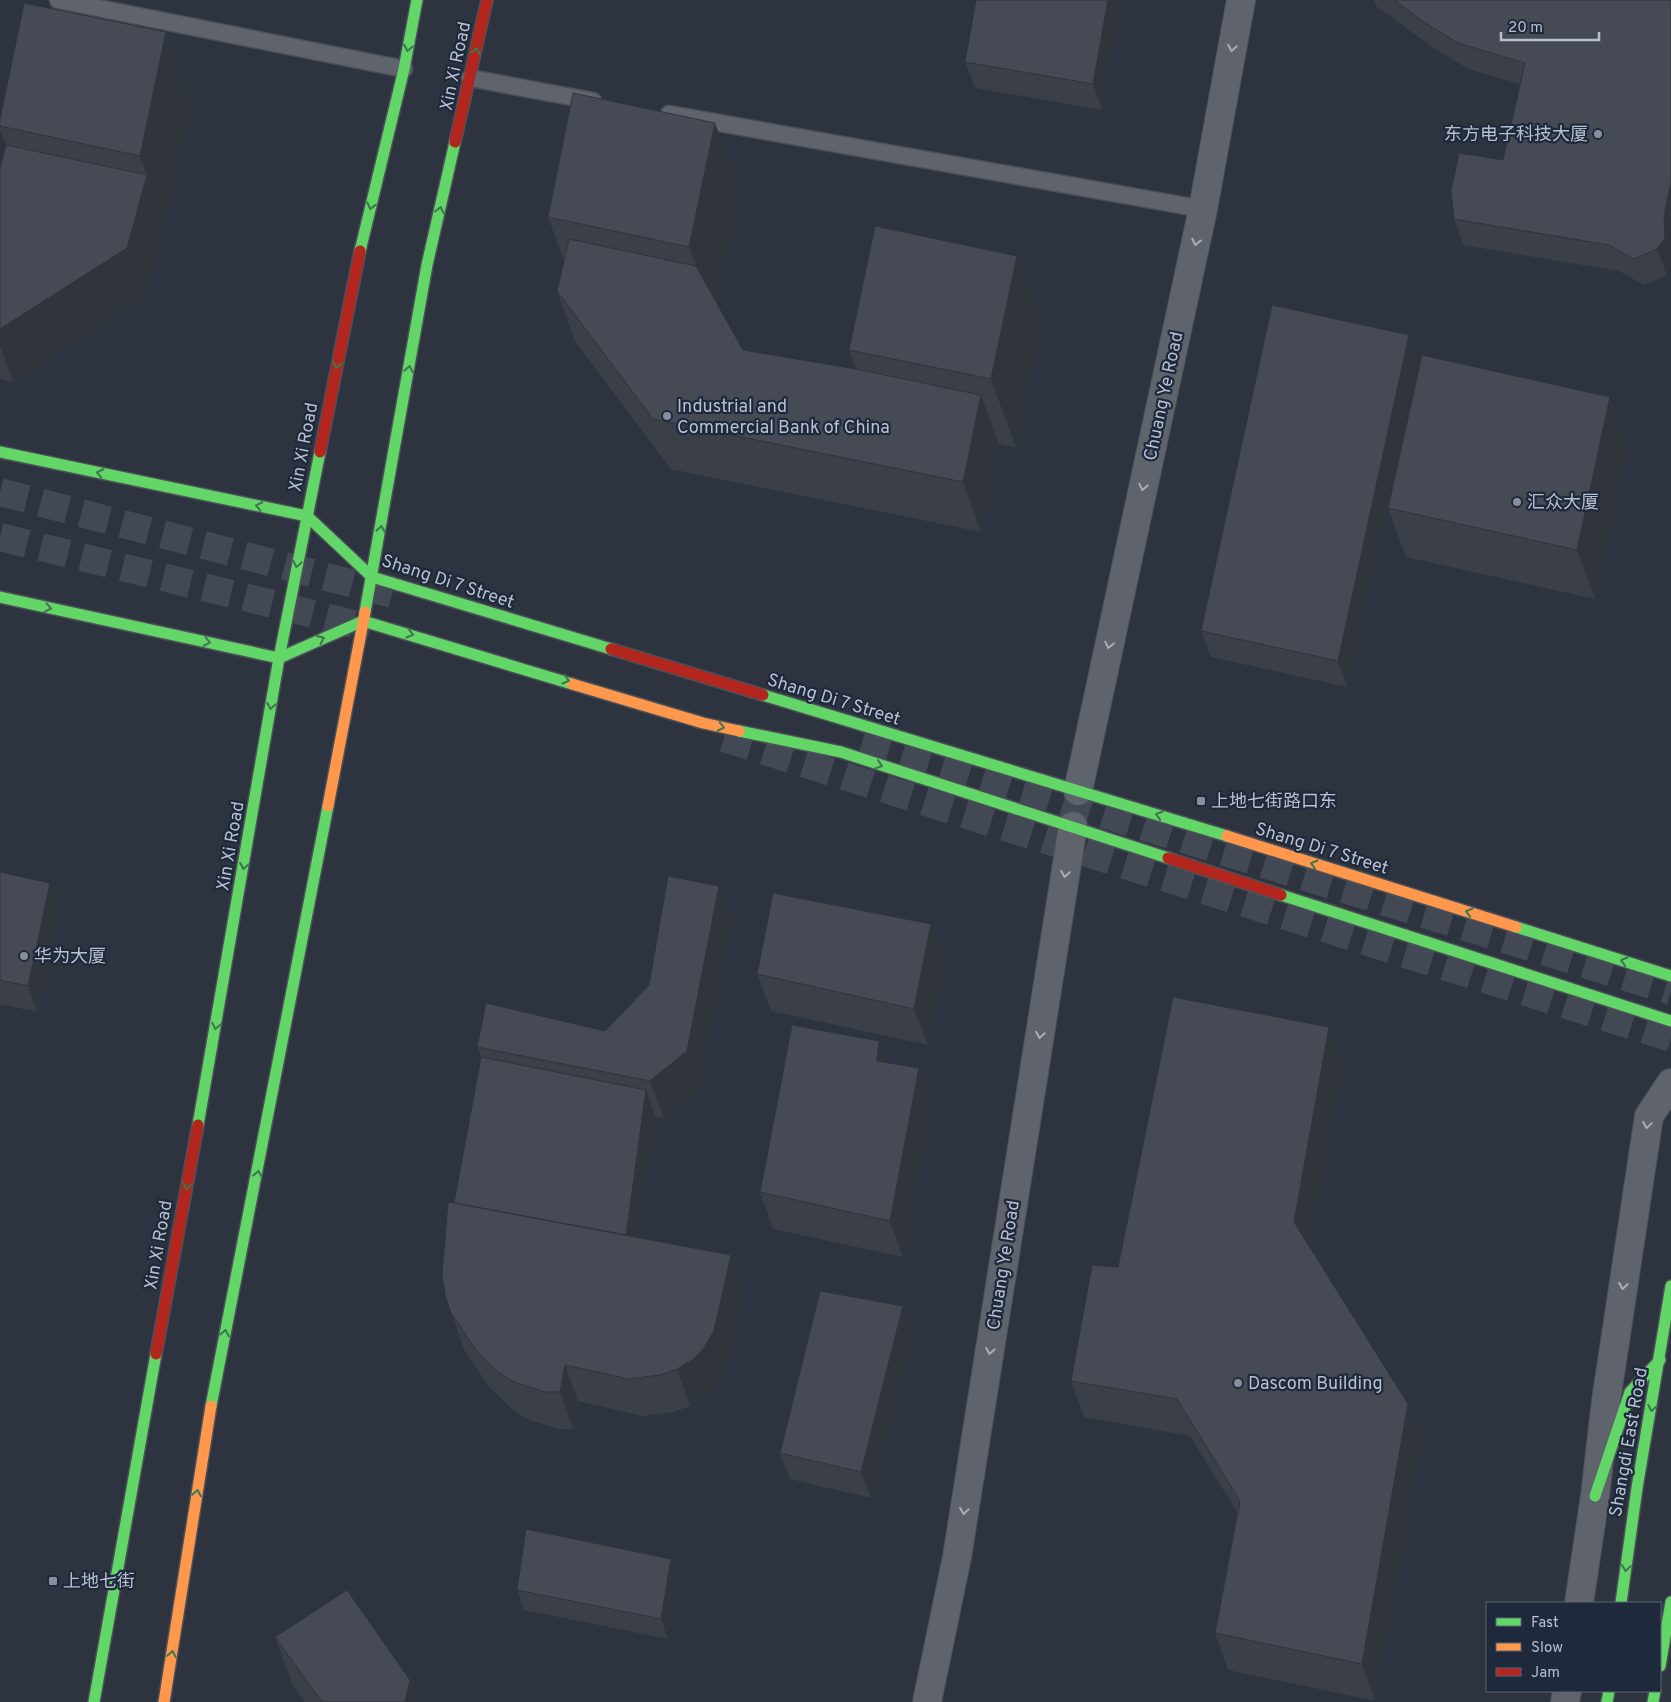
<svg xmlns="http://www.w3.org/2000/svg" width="1671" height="1702" font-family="Overpass,'Noto Sans SC',sans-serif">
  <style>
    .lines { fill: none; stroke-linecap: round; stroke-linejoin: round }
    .secondary-tunnel { stroke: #424955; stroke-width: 28; stroke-dasharray: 28 14; stroke-linecap: butt }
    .lane-casing { stroke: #4c5059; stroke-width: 19 }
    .street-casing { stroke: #4c5059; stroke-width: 30 }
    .fast-casing { stroke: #4c5059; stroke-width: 14 }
    .slow-casing { stroke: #4c5059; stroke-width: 14 }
    .jam-casing { stroke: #4c5059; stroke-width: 14 }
    .lane { stroke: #5e636c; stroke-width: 16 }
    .street { stroke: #5e636c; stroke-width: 28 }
    .fast { stroke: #63d668; stroke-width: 11 }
    .slow { stroke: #ff974d; stroke-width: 11 }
    .jam { stroke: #b3261e; stroke-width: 11 }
    .wall { fill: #3b4048 }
    .shaded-wall { fill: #30343b }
    .building { fill: #454a54; stroke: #30343b }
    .oneway { stroke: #3d774f }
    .oneway2 { stroke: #a6adbb }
    .poi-dot { fill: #878e9d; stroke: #1e293b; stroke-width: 2 }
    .labels { text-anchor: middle; stroke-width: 4.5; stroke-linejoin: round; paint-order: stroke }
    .street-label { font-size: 18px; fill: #b8bfcf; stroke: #1e293b }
    .poi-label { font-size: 18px; fill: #b8bfcf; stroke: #1e293b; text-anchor: start }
  </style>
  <rect width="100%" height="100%" fill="#2d343f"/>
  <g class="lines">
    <g class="secondary-tunnel">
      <path d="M0,492L392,594"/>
      <path d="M0,537L370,628"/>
      <path d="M724,738L1671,1038"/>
      <path d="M863,739L1671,991"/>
    </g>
    <g class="lane-casing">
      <g id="lane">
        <path d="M58,0L404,69"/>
        <path d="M470,78L593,101"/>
        <path d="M669,114L1203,209"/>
      </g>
    </g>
    <g class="street-casing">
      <g id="street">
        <path d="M1078,791L1203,209L1241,0"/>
        <path d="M1579,1603L1595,1496L1606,1401L1649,1116L1671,1083"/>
        <path d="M927,1702L957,1557L1073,826"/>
        <path d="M1565,1702L1567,1691"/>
      </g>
    </g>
    <g class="fast-casing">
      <g id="fast">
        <path d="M360,251L404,69L417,0"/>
        <path d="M0,452L307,516L372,577L611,649"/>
        <path d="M0,597L279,658L363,621L572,684"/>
        <path d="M365,612L427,265L455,142"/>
        <path d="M763,695L1227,836"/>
        <path d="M739,731L841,752L1168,858"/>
        <path d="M1281,895L1671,1021"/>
        <path d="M1516,927L1671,976"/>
        <path d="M198,1125L279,658L320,452"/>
        <path d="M211,1406L328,806"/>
        <path d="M1595,1496L1630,1392L1660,1360"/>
        <path d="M1621,1603L1637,1488L1671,1286"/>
        <path d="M1660,1666L1671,1602"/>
        <path d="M94,1702L156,1354"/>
        <path d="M1607,1702L1609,1691"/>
        <path d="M1653,1702L1655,1691"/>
      </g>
    </g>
    <g class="slow-casing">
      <g id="slow">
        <path d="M572,684L703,723L739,731"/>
        <path d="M328,806L365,612"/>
        <path d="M1227,836L1516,927"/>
        <path d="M164,1702L211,1406"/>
      </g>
    </g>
    <g class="jam-casing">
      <g id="jam">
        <path d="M455,142L487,0"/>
        <path d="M320,452L360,251"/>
        <path d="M611,649L763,695"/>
        <path d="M1168,858L1281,895"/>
        <path d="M156,1354L198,1125"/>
      </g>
    </g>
    <use href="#lane" class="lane"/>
    <use href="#street" class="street"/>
    <use href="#fast" class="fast"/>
    <use href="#slow" class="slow"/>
    <use href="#jam" class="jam"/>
  </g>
  <g class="wall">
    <path d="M1121,0L1102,110L975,88L965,62Z"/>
    <path d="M1374,0H1671L1667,275L1644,285L1619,271L1463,245L1454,219L1503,160L1520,84L1468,69L1431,46L1376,6Z"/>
    <path d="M166,32L191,101L165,224L145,297L13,382L0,379V168L6,145L0,130V119Z"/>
    <path d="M740,192L717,303L743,350L856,369L849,350L1017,256L1042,324L1016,448L999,444L981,532L671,469L575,341L557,291L564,261L548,217Z"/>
    <path d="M1418,360L1347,687L1211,657L1201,631Z"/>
    <path d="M1628,446L1595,599L1406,557L1388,508Z"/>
    <path d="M0,872L59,909L37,1012L0,1004Z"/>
    <path d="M733,923L700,1088L664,1118L655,1116L638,1238L731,1255L744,1292L727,1368L716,1386L705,1396L690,1406L674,1412L643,1416L578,1401L573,1429H558L527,1419L512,1409L489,1387L464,1349L445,1295L481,1057L477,1047L605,1031Z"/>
    <path d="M931,924L944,961L928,1045L771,1011L757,974Z"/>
    <path d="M879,1041L887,1063L919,1068L932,1105L903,1257L773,1229L760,1192Z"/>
    <path d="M1342,1063L1310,1247L1408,1404L1422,1440L1375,1701L1228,1670L1215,1633L1237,1512L1190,1436L1084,1417L1071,1381L1118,1267Z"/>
    <path d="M903,1306L912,1332L871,1498L790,1479L780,1453Z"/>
    <path d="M671,1559L678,1579L668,1639L524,1610L517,1590Z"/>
    <path d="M275,1637L418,1702H305L293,1686Z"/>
  </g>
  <g class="shaded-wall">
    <path d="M1108,0H1121L1102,110L1093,84Z"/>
    <path d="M166,32L191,101L165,224L145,297L13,382L0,346V329L147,175L140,156Z"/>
    <path d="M715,123L740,192L714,315L689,247Z"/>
    <path d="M1671,182V269L1667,275L1657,249Z"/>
    <path d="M1017,256L1042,324L1016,448L991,379Z"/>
    <path d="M1409,335L1418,360L1347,687L1338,661Z"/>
    <path d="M981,395L999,444L981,532L963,482Z"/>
    <path d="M1610,397L1628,446L1595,599L1577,550Z"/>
    <path d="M50,883L59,909L37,1012L28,986Z"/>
    <path d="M719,886L733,923L700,1088L664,1118L650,1081Z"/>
    <path d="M931,924L944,961L928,1045L914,1009Z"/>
    <path d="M1329,1027L1342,1063L1308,1259L1294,1222Z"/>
    <path d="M879,1041L893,1077L877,1061Z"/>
    <path d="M919,1068L932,1105L903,1257L890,1221Z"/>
    <path d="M646,1090L655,1116L634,1270L625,1244Z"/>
    <path d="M731,1255L744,1292L727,1368L716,1386L705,1396L690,1406L677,1369Z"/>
    <path d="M903,1306L912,1332L871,1498L861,1472Z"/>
    <path d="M565,1365L578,1401L573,1429L560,1392Z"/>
    <path d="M1408,1404L1422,1440L1375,1701L1362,1664Z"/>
    <path d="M671,1559L678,1579L668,1639L661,1619Z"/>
    <path d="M410,1680L418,1702H405Z"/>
  </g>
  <g class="building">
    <path d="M976,0H1108L1093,84L965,62Z"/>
    <path d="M1394,0H1671V182L1664,216L1665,238L1657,249L1634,259L1609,245L1454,219L1451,191L1459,153L1503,160L1525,63L1458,43L1422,21Z"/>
    <path d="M24,3L166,32L140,156L0,126V119Z"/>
    <path d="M573,93L715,123L689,247L548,217Z"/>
    <path d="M6,145L147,175L127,248L0,329V168Z"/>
    <path d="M875,226L1017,256L991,379L849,350Z"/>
    <path d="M569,239L696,266L743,350L856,369L981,395L963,482L653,419L557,291Z"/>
    <path d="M1272,305L1409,335L1338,661L1201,631Z"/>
    <path d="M1422,355L1610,397L1577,550L1388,508Z"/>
    <path d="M0,872L50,883L28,986L0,980Z"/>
    <path d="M668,876L719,886L687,1051L650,1081L477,1047L486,1003L605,1031L649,985Z"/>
    <path d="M773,893L931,924L914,1009L757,974Z"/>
    <path d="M1173,997L1329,1027L1294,1222L1408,1404L1362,1664L1215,1633L1240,1501L1177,1399L1071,1381L1092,1265L1118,1267Z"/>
    <path d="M792,1025L879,1041L877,1061L919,1068L890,1221L760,1192Z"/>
    <path d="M481,1057L646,1090L626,1235L454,1203Z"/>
    <path d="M448,1202L731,1255L714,1331L703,1349L692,1360L677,1369L660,1375L629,1379L565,1365L560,1392H545L514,1382L499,1373L476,1350L451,1313L445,1295L442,1275Z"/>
    <path d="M820,1291L903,1306L861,1472L780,1453Z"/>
    <path d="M526,1529L671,1559L661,1619L517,1590Z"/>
    <path d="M347,1590L410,1680L405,1702H322L275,1637Z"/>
  </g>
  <defs><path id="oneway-chevron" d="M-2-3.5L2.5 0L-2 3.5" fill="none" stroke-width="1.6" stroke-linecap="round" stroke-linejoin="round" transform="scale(1.25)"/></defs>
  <g class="oneway">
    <use href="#oneway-chevron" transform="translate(408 48) rotate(101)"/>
    <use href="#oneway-chevron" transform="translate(476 51) rotate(-78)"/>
    <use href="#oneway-chevron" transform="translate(371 206) rotate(104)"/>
    <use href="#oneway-chevron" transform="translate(440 210) rotate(-77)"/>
    <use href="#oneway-chevron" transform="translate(337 365) rotate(101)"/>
    <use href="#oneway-chevron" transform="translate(409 369) rotate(-80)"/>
    <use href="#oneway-chevron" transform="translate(100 473) rotate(-168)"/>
    <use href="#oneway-chevron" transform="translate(259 506) rotate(-168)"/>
    <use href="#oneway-chevron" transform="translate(381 529) rotate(-80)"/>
    <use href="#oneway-chevron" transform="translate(297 564) rotate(101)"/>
    <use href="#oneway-chevron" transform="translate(48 608) rotate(12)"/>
    <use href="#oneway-chevron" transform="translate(410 634) rotate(16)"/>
    <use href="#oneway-chevron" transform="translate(321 639) rotate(-24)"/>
    <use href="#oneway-chevron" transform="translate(207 642) rotate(12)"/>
    <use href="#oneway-chevron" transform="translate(566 680) rotate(17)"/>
    <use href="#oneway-chevron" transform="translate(271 706) rotate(100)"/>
    <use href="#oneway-chevron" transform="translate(721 727) rotate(12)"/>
    <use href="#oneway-chevron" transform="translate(879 765) rotate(18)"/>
    <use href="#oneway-chevron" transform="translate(1159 815) rotate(-163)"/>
    <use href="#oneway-chevron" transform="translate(1314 864) rotate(-163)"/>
    <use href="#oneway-chevron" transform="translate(244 866) rotate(100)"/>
    <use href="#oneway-chevron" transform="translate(1469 912) rotate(-163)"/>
    <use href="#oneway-chevron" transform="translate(1624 961) rotate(-163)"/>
    <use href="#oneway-chevron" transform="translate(216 1026) rotate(100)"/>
    <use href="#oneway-chevron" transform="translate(258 1174) rotate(-79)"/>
    <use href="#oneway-chevron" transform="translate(187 1186) rotate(100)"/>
    <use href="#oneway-chevron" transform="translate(225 1333) rotate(-79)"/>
    <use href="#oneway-chevron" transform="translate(1652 1408) rotate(100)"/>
    <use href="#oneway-chevron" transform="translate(197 1493) rotate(-81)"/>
    <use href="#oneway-chevron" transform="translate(1626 1568) rotate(98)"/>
    <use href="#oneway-chevron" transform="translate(172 1654) rotate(-81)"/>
  </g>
  <g class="oneway2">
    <use href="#oneway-chevron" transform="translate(1232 48) rotate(100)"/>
    <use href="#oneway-chevron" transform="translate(1196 242) rotate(102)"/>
    <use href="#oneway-chevron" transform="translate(1143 487) rotate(102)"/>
    <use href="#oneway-chevron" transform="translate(1109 645) rotate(102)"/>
    <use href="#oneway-chevron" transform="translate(1065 874) rotate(99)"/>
    <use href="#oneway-chevron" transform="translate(1040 1035) rotate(99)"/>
    <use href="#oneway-chevron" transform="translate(1647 1125) rotate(99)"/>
    <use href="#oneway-chevron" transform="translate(1623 1286) rotate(99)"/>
    <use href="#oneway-chevron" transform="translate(990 1351) rotate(99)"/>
    <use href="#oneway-chevron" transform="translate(964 1511) rotate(99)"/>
  </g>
  <g class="poi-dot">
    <circle cx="1598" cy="134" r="5"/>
    <circle cx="667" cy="416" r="5"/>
    <circle cx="1517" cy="502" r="5"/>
    <rect x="1196" y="796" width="10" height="10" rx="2.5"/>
    <circle cx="24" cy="956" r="5"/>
    <circle cx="1238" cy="1383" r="5"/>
    <rect x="48" y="1576" width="10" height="10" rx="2.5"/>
  </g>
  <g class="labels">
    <g class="street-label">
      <text transform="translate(455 66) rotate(-78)" y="6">Xin Xi Road</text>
      <text transform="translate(1163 396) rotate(-78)" y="6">Chuang Ye Road</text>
      <text transform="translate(303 447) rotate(-79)" y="6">Xin Xi Road</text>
      <text transform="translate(448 581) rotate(18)" y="6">Shang Di 7 Street</text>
      <text transform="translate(834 699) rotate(17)" y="6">Shang Di 7 Street</text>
      <text transform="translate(230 846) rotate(-80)" y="6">Xin Xi Road</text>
      <text transform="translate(1322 848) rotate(17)" y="6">Shang Di 7 Street</text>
      <text transform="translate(158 1245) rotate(-80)" y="6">Xin Xi Road</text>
      <text transform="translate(1003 1265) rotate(-81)" y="6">Chuang Ye Road</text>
      <text transform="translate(1628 1442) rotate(-80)" y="6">Shangdi East Road</text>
    </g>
    <g class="poi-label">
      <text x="1588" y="140" text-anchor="end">东方电子科技大厦</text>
      <text x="677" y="412">Industrial and<tspan x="677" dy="21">Commercial Bank of China</tspan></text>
      <text x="1527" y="508">汇众大厦</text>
      <text x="1211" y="807">上地七街路口东</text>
      <text x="34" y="962">华为大厦</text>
      <text x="1248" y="1389">Dascom Building</text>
      <text x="63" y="1587">上地七街</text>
    </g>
  </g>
  <rect x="1486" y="1602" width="175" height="90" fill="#1e293b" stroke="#5c6576"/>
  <rect x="1496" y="1618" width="25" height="8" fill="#63d668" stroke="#5c6576"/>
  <text x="1531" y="1627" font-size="15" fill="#b8bfcf">Fast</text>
  <rect x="1496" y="1643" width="25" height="8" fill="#ff974d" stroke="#5c6576"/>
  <text x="1531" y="1652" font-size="15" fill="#b8bfcf">Slow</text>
  <rect x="1496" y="1668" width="25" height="8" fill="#b3261e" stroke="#5c6576"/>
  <text x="1531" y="1677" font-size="15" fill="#b8bfcf">Jam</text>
  <path d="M1501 32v8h98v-8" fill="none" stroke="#b8bfcf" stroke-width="2.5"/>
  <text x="1508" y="32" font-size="15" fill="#b8bfcf" stroke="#1e293b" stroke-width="4" paint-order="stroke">20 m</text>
</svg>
